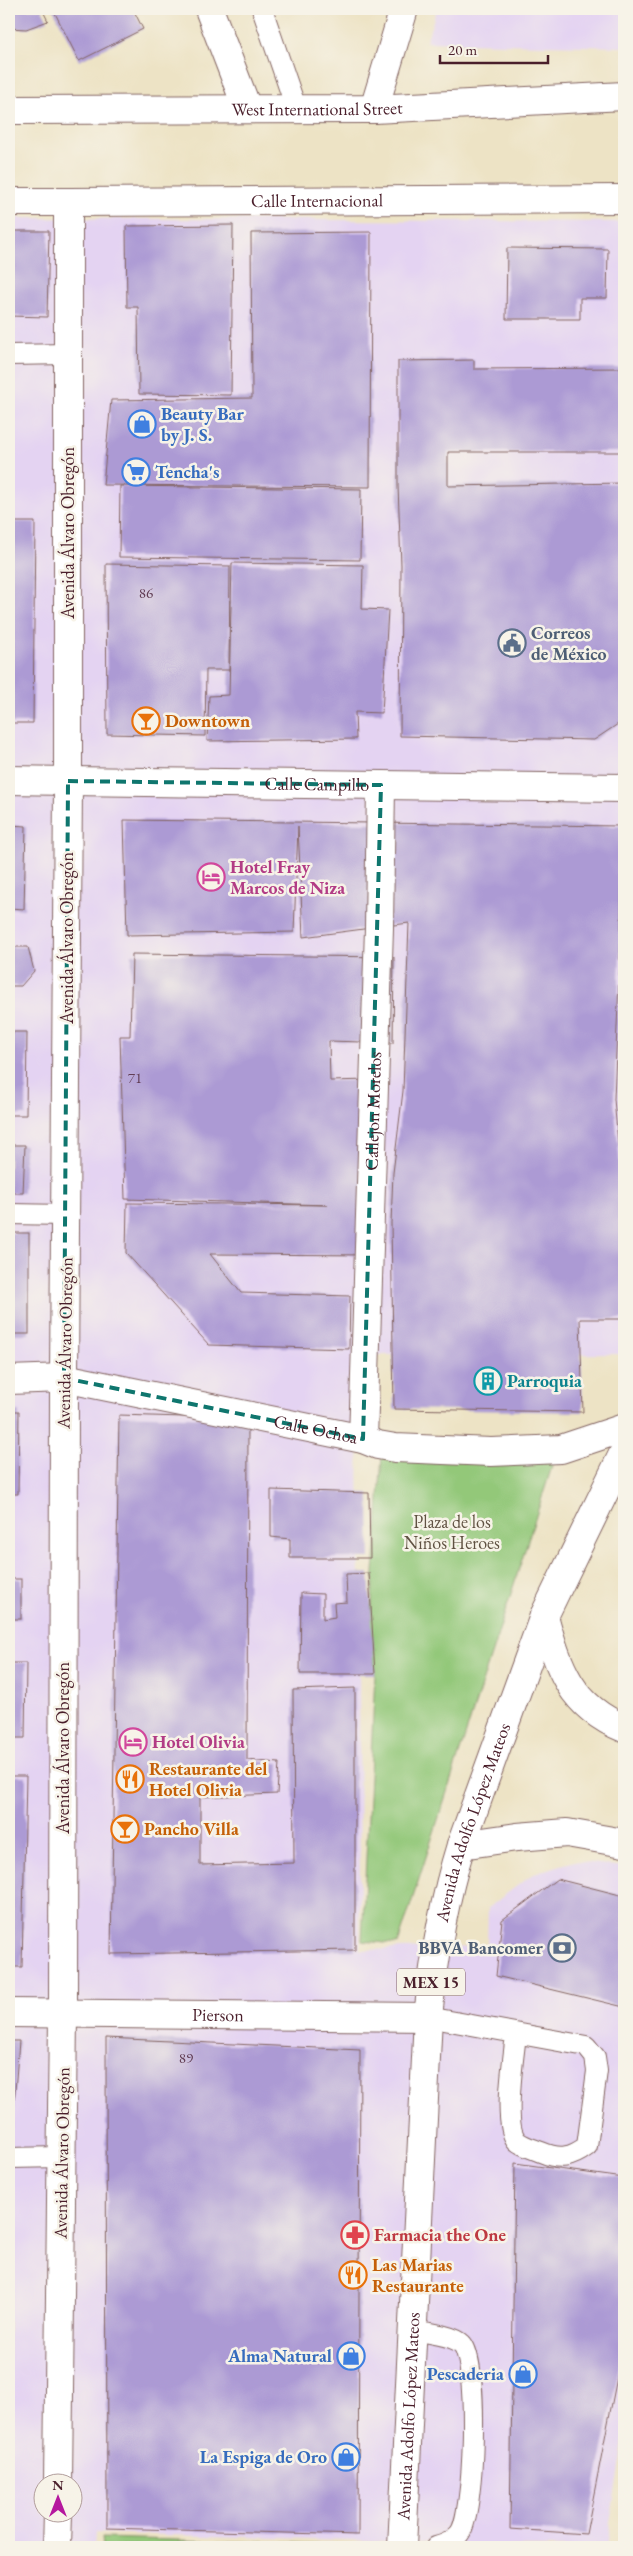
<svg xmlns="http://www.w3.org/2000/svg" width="633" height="2556" font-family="'EB Garamond',serif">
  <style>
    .built { fill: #e4d3f2; fill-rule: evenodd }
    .green { fill: #93c879; stroke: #6e7452 }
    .building { fill: #ac9ad4 }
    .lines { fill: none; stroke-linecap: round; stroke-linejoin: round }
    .lane-casing { stroke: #836461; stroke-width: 22 }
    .street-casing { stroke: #836461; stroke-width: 30 }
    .secondary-casing { stroke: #836461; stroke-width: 30 }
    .highway-casing { stroke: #836461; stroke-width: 30 }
    .lane { stroke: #fff; stroke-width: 20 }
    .street { stroke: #fff; stroke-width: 28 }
    .secondary { stroke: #fff; stroke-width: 28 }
    .highway { stroke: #fff; stroke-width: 28 }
    .marked { fill: none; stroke: #0f766e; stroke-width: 4; stroke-dasharray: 10 6; stroke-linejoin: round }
    .labels { text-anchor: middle; stroke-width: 5; stroke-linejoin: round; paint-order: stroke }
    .number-label { font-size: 15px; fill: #623e55 }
    .shield { fill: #f7f3e8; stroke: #7e5f64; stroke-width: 1 }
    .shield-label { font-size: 16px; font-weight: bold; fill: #4a1f2b }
    .street-label { font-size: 18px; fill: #4a1f2b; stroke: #f7f3e8 }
    .shop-label { font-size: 18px; font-weight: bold; fill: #366cbe; stroke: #f7f3e8; text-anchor: end }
    .service-label { font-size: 18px; font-weight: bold; fill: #4e5e75; stroke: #f7f3e8; text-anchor: start }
    .food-label { font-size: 18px; font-weight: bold; fill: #c56008; stroke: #f7f3e8; text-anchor: start }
    .hotel-label { font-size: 18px; font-weight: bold; fill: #b23c85; stroke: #f7f3e8; text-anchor: start }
    .culture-label { font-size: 18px; font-weight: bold; fill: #0d838f; stroke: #f7f3e8; text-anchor: start }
    .park-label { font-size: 18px; fill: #605242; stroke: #f7f3e8 }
    .health-label { font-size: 18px; font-weight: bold; fill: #be3a42; stroke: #f7f3e8; text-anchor: start }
  </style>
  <rect width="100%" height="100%" fill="#f7f3e8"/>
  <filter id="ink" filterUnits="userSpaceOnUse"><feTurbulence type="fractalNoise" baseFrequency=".02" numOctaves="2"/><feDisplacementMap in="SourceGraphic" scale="10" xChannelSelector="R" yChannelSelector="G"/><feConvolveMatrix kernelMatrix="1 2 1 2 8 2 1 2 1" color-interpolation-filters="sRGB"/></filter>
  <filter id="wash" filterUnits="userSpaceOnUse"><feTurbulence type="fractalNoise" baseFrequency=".0096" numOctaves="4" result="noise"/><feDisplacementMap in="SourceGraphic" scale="20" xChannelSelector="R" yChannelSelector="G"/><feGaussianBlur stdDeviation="1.12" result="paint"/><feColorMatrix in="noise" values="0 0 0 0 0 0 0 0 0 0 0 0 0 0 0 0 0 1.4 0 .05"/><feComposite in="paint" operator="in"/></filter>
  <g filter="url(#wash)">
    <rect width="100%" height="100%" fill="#ede3c5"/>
    <g class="built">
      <path d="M437,9H624V47L426,42Z"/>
      <path d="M9,218L624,222V1354L358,1355L360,1950L487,1947L488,1908L534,1873L575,1861L624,1867V2435L606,2547H462V2543L95,2533L94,2547H9ZM42,2484H72V2514H42Z"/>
    </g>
    <g class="green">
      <path d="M382,1455L555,1457L398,1944L362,1941L375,1674L371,1616Z"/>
      <path d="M102,2538L359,2545V2547H103Z"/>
    </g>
    <g id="blocks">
      <g class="building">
        <path d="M9,9H42L48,21L26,29L9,28Z"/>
        <path d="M53,9H133L143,29L79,61Z"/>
        <path d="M233,225L231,395L139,394L138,307H127L126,226Z"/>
        <path d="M9,231H49L47,317L9,316Z"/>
        <path d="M371,232L370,487L103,485L111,400L252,398L251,233Z"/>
        <path d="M507,248L608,249L607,298H580V319H506Z"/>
        <path d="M474,360V369L624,368V452H448V486L624,483V720L594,740L400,736L401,565L398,486V361Z"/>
        <path d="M120,486L361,489L360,560L119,557Z"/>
        <path d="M9,522H35L33,723H9V643L15,642H9Z"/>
        <path d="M232,563L363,565L362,609L388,610L382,713L355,712L356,739L207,741L209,696L229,695Z"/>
        <path d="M106,564L230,566L229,670H206L205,736L107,734Z"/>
        <path d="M124,820L622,826L621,932L614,1099L621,1176L624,1319H580L583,1412L394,1409L391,1223L393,1173L403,1091L409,923L303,937L298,826L294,932L127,935Z"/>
        <path d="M9,825L26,826L24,909L9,908Z"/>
        <path d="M9,947H28L34,971L21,986H9Z"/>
        <path d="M132,954L394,957L393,1043L329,1041L330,1081L369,1080L375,1255L210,1254L241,1293L350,1296L349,1349L209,1345L126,1253L127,1203L328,1205L125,1199L120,1036H130Z"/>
        <path d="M9,1032H27L26,1115H9Z"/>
        <path d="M9,1145H25L23,1193H9Z"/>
        <rect x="9" y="1233" width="20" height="101"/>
        <path d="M9,1411H19L18,1494H9Z"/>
        <path d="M119,1415L248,1419L247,1760L279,1763L277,1794L200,1797V1865L294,1863L293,1690L355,1688V1950L111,1954Z"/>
        <path d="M271,1490L369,1493L370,1558H290V1539L271,1537Z"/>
        <path d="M369,1573L375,1674H300L301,1593L323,1594V1619L335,1617L334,1603L347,1602L346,1574Z"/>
        <rect x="9" y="1579" width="12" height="40"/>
        <path d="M9,1663H26L25,1738H9Z"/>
        <path d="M9,1776H26L22,1967H9Z"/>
        <path d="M557,1879L624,1896V2007L496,1976L502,1920Z"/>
        <path d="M106,2038L360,2050L358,2535L107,2528Z"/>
        <path d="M9,2041H19L12,2129L9,2130Z"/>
        <path d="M515,2163L624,2178V2342L586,2534L510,2529Z"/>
      </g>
    </g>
  </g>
  <g filter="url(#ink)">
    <use href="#blocks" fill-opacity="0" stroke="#836461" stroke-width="1"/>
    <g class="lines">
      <g class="lane-casing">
        <g id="lane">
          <path d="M262,9L296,108"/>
          <path d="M9,355L68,354"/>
          <path d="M9,1214L66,1215"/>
          <path d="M428,2017L586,2046L595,2057L597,2071L587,2146C571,2158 560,2160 541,2152C534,2149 522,2146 517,2141C502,2125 514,2056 516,2034"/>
          <path d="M9,2158L62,2157"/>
          <path d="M411,2330C424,2332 453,2335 462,2344C479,2360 475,2517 459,2534C454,2540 444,2545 436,2547"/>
        </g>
      </g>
      <g class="street-casing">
        <g id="street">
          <path d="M374,109L404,9"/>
          <path id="s1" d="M9,110L374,109L624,96"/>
          <path id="s2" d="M68,202L624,199"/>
          <path d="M9,780L68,781"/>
          <path id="s3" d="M9,1380L64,1378L363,1439L378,1445L395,1448L491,1452L561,1449L624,1428"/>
          <path id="s4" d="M363,1439L379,928L381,785"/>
          <path id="s5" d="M9,2013L428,2017"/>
        </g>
      </g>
      <g class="secondary-casing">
        <g id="secondary">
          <path d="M9,202H68V781L64,1378L63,2014L58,2484"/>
          <path id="s6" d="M68,781L624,788"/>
          <path d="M57,2547L58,2514"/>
        </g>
      </g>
      <g class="highway-casing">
        <g id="highway">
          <path d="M209,9L247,108"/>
          <path d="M544,1616C558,1667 571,1707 624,1728"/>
          <path d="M461,1845L517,1837L567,1833L624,1843"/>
          <path id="s7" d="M402,2547L428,2017C434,1958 443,1903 461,1845L544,1616L624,1452"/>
        </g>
      </g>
      <use href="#lane" class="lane"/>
      <use href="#street" class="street"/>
      <use href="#secondary" class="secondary"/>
      <use href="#highway" class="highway"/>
    </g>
  </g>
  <path class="marked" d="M68,781L381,785L363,1439L64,1378Z"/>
  <defs>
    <g id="shop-ring" transform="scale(1.4375)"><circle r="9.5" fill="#f7f3e8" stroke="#3f7fe0" stroke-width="1.5"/><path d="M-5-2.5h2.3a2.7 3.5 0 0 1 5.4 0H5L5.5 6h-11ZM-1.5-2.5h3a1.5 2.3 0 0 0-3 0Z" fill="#3f7fe0"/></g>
    <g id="supermarket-ring" transform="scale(1.4375)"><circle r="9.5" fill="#f7f3e8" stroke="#3f7fe0" stroke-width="1.5"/><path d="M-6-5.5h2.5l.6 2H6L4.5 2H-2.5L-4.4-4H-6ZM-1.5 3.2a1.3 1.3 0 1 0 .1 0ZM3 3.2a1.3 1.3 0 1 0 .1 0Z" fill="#3f7fe0"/></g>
    <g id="civic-ring" transform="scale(1.4375)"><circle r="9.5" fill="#f7f3e8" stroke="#5c6f8a" stroke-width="1.5"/><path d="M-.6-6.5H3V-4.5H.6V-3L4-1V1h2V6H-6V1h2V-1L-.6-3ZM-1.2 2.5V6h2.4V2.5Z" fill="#5c6f8a"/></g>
    <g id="bar-ring" transform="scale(1.4375)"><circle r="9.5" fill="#f7f3e8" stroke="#e8710a" stroke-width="1.5"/><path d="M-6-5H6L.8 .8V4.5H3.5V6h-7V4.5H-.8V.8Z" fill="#e8710a"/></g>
    <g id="hotel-ring" transform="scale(1.4375)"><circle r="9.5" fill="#f7f3e8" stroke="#d1479c" stroke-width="1.5"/><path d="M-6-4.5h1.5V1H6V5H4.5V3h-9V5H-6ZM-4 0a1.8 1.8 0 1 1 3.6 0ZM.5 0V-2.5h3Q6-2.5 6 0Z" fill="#d1479c"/></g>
    <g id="building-ring" transform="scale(1.4375)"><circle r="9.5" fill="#f7f3e8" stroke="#0f9aa8" stroke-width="1.5"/><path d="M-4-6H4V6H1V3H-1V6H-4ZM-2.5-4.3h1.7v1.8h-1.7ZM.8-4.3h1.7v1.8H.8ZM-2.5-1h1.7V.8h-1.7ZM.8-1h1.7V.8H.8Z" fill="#0f9aa8"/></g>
    <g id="restaurant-ring" transform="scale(1.4375)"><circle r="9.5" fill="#f7f3e8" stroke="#e8710a" stroke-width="1.5"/><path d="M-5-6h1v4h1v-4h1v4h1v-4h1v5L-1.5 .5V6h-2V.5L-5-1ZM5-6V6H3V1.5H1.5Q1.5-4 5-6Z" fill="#e8710a"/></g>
    <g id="bank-ring" transform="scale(1.4375)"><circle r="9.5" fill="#f7f3e8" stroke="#5c6f8a" stroke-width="1.5"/><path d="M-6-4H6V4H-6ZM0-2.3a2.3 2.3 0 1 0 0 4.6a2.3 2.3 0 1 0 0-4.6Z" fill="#5c6f8a"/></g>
    <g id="pharmacy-ring" transform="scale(1.4375)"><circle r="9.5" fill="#f7f3e8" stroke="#e0444e" stroke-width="1.5"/><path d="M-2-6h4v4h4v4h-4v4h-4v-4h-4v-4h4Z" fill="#e0444e"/></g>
  </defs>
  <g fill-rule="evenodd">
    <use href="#shop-ring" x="142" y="424"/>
    <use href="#supermarket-ring" x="136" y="472"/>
    <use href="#civic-ring" x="512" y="643"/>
    <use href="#bar-ring" x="146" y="721"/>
    <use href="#hotel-ring" x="211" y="877"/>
    <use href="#building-ring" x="488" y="1381"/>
    <use href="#hotel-ring" x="133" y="1742"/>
    <use href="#restaurant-ring" x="130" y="1779"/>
    <use href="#bar-ring" x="125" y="1829"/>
    <use href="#bank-ring" x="562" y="1948"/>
    <use href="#pharmacy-ring" x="355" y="2235"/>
    <use href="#restaurant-ring" x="353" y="2275"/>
    <use href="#shop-ring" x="351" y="2356"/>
    <use href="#shop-ring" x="523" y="2374"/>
    <use href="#shop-ring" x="346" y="2457"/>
  </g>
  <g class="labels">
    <g class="number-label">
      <text x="146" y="598">86</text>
      <text x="135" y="1083">71</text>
      <text x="186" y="2063">89</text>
    </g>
    <rect class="shield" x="397" y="1968.5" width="68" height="27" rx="4"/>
    <g class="shield-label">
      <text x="431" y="1988">MEX 15</text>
    </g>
    <g class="street-label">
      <text dy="6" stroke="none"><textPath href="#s1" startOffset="308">West International Street</textPath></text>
      <text dy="6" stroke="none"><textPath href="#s2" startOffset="249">Calle Internacional</textPath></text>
      <text transform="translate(68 533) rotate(-90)" y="6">Avenida Álvaro Obregón</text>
      <text dy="6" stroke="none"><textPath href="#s6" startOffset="249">Calle Campillo</textPath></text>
      <text transform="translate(67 938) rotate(-90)" y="6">Avenida Álvaro Obregón</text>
      <text dy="6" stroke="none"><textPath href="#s4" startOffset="328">Callejon Morelos</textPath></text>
      <text transform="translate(65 1343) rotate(-89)" y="6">Avenida Álvaro Obregón</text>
      <text dy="6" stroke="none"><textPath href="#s3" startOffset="312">Calle Ochoa</textPath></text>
      <text transform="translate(63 1748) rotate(-90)" y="6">Avenida Álvaro Obregón</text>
      <text dy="6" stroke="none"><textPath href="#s7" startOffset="731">Avenida Adolfo López Mateos</textPath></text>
      <text dy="6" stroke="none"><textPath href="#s5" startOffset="209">Pierson</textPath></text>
      <text transform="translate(62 2153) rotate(-89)" y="6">Avenida Álvaro Obregón</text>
      <text dy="6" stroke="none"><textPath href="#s7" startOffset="131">Avenida Adolfo López Mateos</textPath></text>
    </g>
    <g class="shop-label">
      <text x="161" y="420" text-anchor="start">Beauty Bar<tspan x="161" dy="21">by J. S.</tspan></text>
      <text x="155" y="478" text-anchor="start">Tencha's</text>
      <text x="332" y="2362">Alma Natural</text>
      <text x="504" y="2380">Pescaderia</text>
      <text x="327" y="2463">La Espiga de Oro</text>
    </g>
    <g class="service-label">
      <text x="531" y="639">Correos<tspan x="531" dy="21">de México</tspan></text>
      <text x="543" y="1954" text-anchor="end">BBVA Bancomer</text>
    </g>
    <g class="food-label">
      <text x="165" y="727">Downtown</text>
      <text x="149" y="1775">Restaurante del<tspan x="149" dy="21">Hotel Olivia</tspan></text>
      <text x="144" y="1835">Pancho Villa</text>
      <text x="372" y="2271">Las Marias<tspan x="372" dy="21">Restaurante</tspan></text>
    </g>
    <g class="hotel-label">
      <text x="230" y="873">Hotel Fray<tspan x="230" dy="21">Marcos de Niza</tspan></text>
      <text x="152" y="1748">Hotel Olivia</text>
    </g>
    <g class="culture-label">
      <text x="507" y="1387">Parroquia</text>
    </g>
    <g class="park-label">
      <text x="452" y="1528">Plaza de los<tspan x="452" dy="21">Niños Heroes</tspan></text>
    </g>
    <g class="health-label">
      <text x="374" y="2241">Farmacia the One</text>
    </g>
  </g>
  <rect width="633" height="2556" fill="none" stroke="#f7f3e8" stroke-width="30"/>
  <g transform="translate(58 2498)"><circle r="24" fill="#f7f3e8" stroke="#b29e9c"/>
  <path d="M0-4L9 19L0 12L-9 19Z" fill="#b5179e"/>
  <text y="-8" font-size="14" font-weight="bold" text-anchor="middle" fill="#4a1f2b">N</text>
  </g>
  <path d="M440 55v8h108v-8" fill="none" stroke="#4a1f2b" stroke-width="2.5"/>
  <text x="448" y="55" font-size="15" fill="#4a1f2b" stroke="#f7f3e8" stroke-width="4" paint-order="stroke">20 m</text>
</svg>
